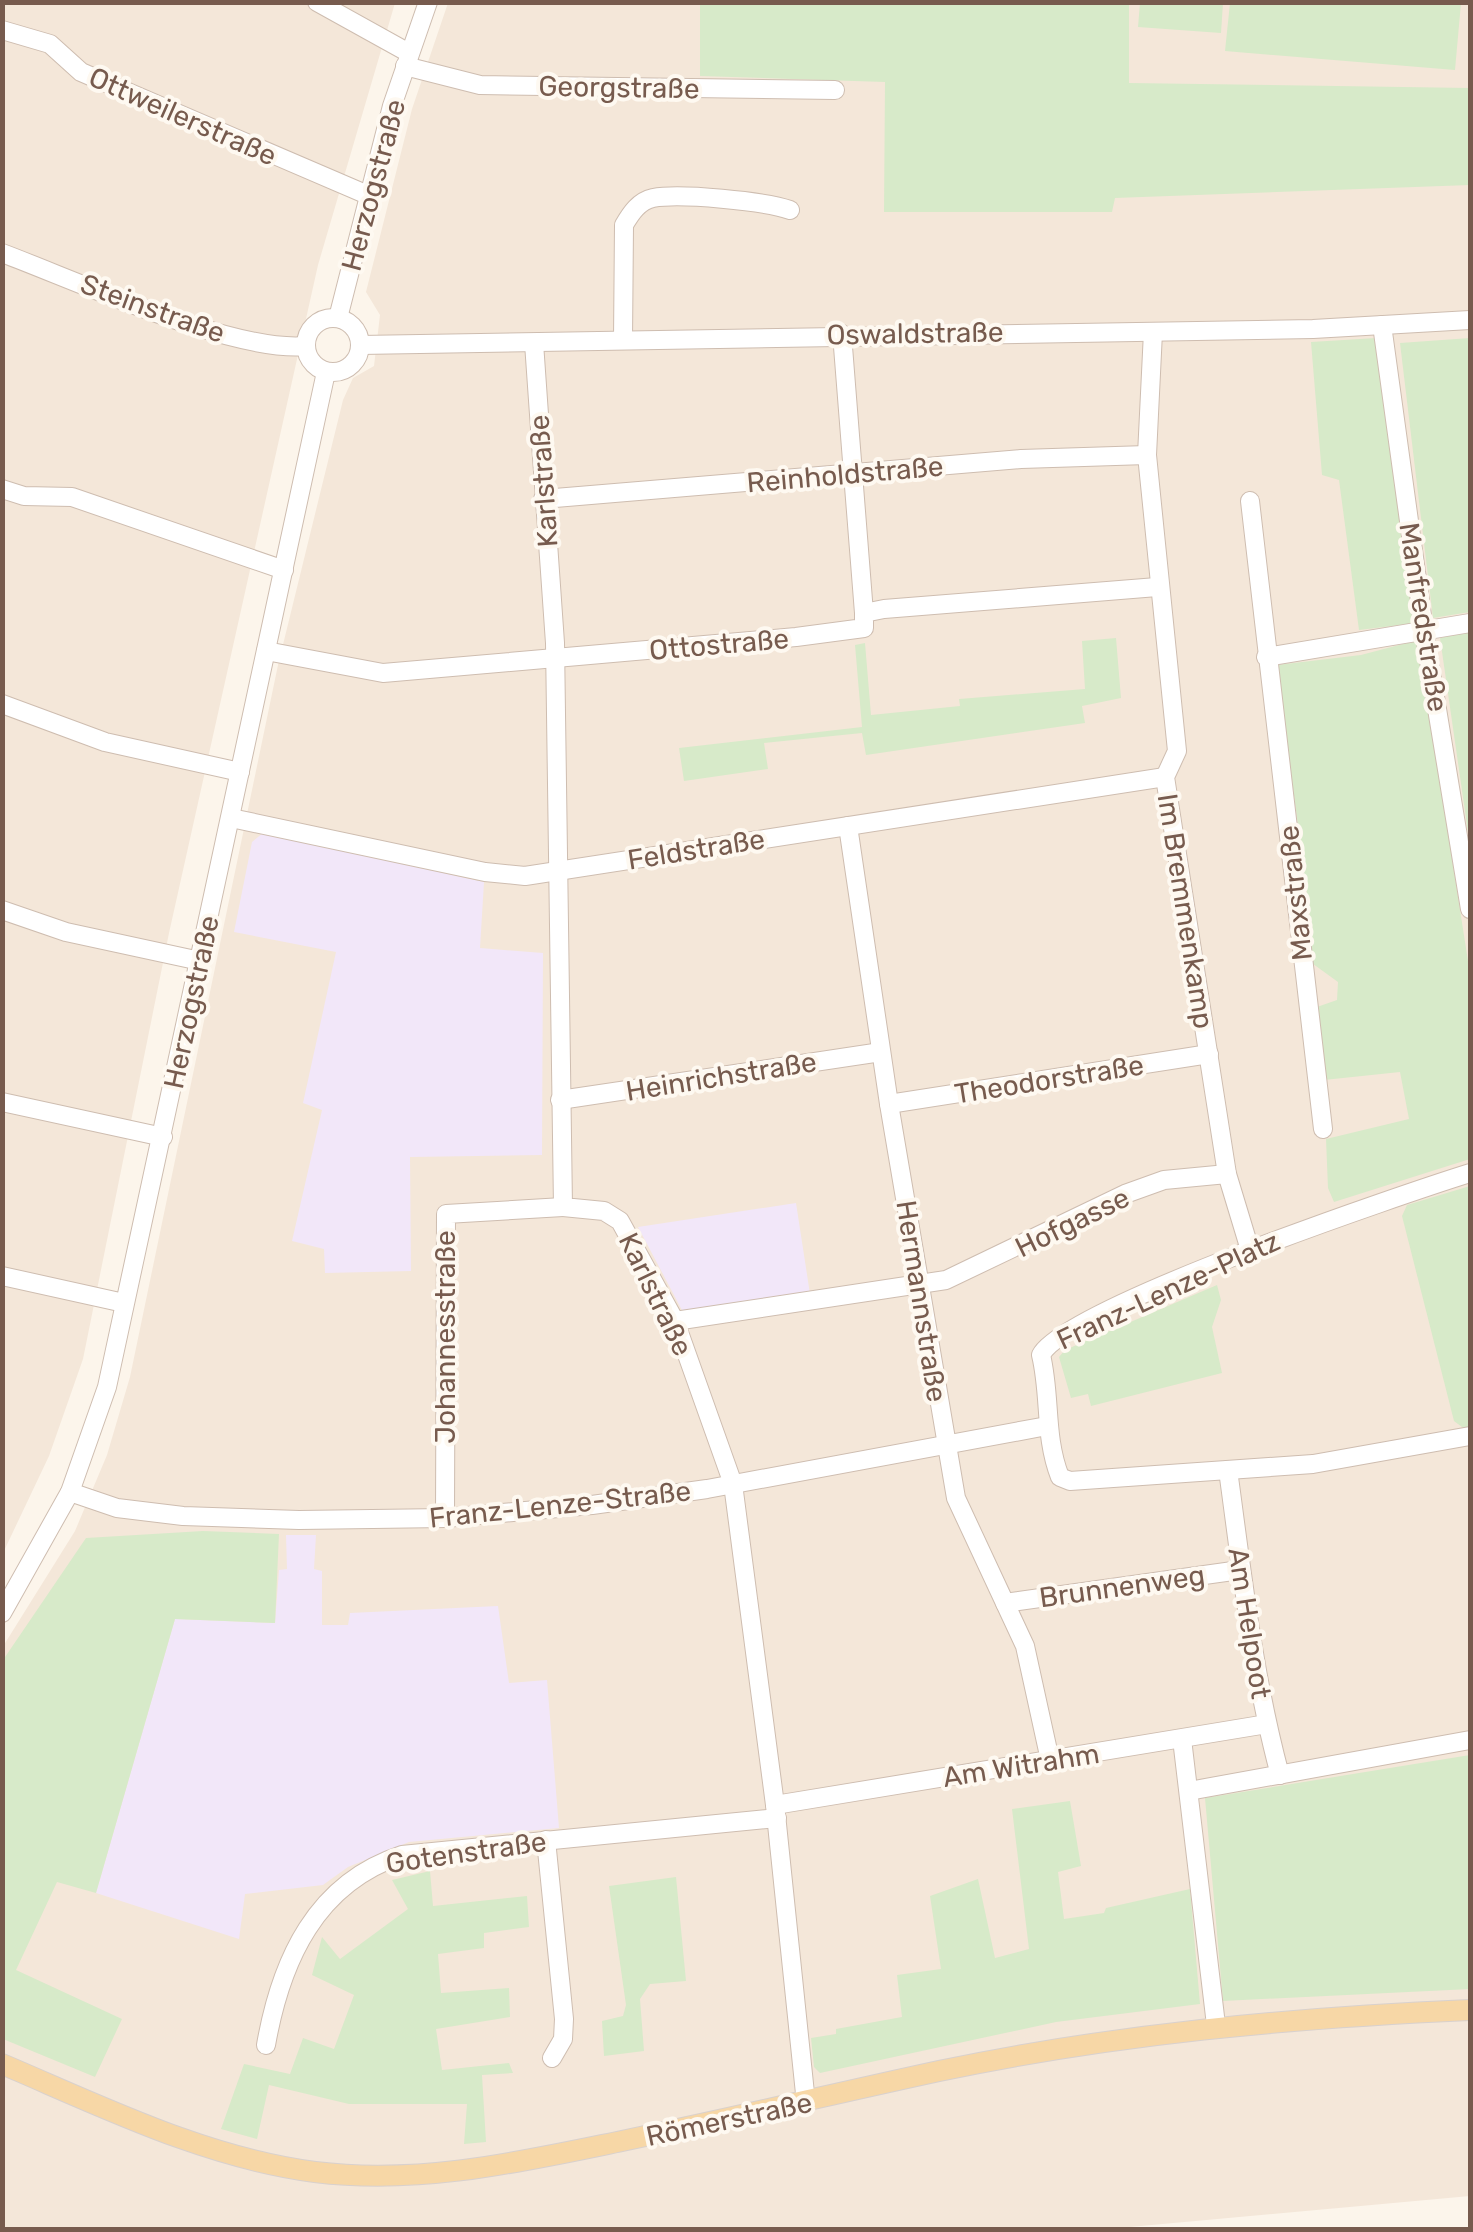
<svg xmlns="http://www.w3.org/2000/svg" width="1473" height="2232" font-family="Rubik,sans-serif">
  <style>
    .residential { fill: #f4e7d9 }
    .education { fill: #f2e7f9 }
    .green { fill: #d7eac9 }
    .lines { fill: none; stroke-linecap: round; stroke-linejoin: round }
    .minor-casing { stroke: #cebdb0; stroke-width: 20 }
    .major-casing { stroke: #d9d1cd; stroke-width: 22 }
    .minor { stroke: #fff; stroke-width: 18 }
    .major { stroke: #f7d7a6; stroke-width: 20 }
    .labels { text-anchor: middle; stroke-width: 8; stroke-linejoin: round; paint-order: stroke }
    .street-label { font-size: 28px; fill: #775b4e; stroke: #fef9f1 }
  </style>
  <rect width="100%" height="100%" fill="#fcf5eb"/>
  <g class="residential">
    <path d="M3,3H395L318,265L169,933L83,1359L49,1456L3,1553Z"/>
    <path d="M448,3H1470V2196L1097,2230L3,2229L2,1648L75,1531L107,1455L130,1377L278,665L343,400L353,378L374,366L380,315L366,292L412,109Z"/>
  </g>
  <g class="education">
    <path d="M263,833L484,882L480,948L543,953L542,1155L410,1157L411,1271L325,1273L324,1249L292,1241L322,1110L303,1103L336,952L234,932L252,842Z"/>
    <path d="M796,1203L810,1294L684,1314L638,1227Z"/>
    <path d="M286,1535H316L314,1569L322,1571V1625H348L350,1613L498,1606L509,1683L547,1680L559,1828L409,1842L348,1867L323,1885L245,1894L239,1939L96,1893L175,1619L275,1623L279,1570L287,1569Z"/>
  </g>
  <g class="green">
    <path d="M700,3H1129V83L1470,88V185L1115,198L1112,212H884L885,82L700,76Z"/>
    <path d="M1140,3H1223L1221,33L1138,27Z"/>
    <path d="M1230,3H1461L1455,70L1225,51Z"/>
    <path d="M1376,338L1417,623L1359,630L1339,480L1322,475L1311,342Z"/>
    <path d="M1470,338V612L1433,618L1400,343Z"/>
    <path d="M1470,631V846L1440,638Z"/>
    <path d="M1116,638L1121,698L1082,706L1085,723L866,755L862,733L764,743L768,769L684,781L679,748L862,727L855,645L865,643L871,715L960,706L959,699L1085,689L1082,641Z"/>
    <path d="M1418,640L1470,974V1159L1334,1202L1328,1188L1326,1139L1409,1119L1400,1072L1324,1080L1314,1008L1337,1000L1338,982L1309,961L1311,925L1277,665L1361,655Z"/>
    <path d="M1470,1186V1429L1466,1430L1454,1421L1402,1216L1407,1205Z"/>
    <path d="M1217,1285L1221,1300L1212,1327L1222,1373L1091,1406L1088,1394L1071,1398L1059,1357L1065,1350Z"/>
    <path d="M203,1531L279,1534L275,1623L175,1619L96,1893L57,1882L16,1970L122,2019L95,2077L3,2039V1660L86,1538Z"/>
    <path d="M1470,1755V1989L1223,2001L1205,1798Z"/>
    <path d="M1070,1801L1081,1866L1058,1872L1064,1919L1104,1913L1106,1908L1190,1889L1200,2004L1056,2022L820,2073L814,2067L811,2038L836,2034V2029L902,2017L897,1975L941,1969L930,1896L978,1879L995,1958L1029,1949L1012,1809Z"/>
    <path d="M430,1871L433,1906L527,1896L529,1927L484,1933V1948L438,1954L441,1993L509,1988L510,2017L436,2029L442,2070L509,2063L513,2073L482,2075L486,2142L464,2144L467,2104H349L269,2085L257,2139L221,2129L244,2064L290,2074L303,2038L334,2049L354,1995L312,1975L322,1937L340,1959L408,1909L392,1880Z"/>
    <path d="M676,1877L686,1981L650,1984L640,1999L644,2051L604,2056L602,2021L623,2016L626,2005L609,1886Z"/>
  </g>
  <g class="lines">
    <g class="minor-casing">
      <g id="minor">
        <path d="M317,2L409,53"/>
        <path d="M2,30L50,44L81,72L370,196"/>
        <path d="M405,66L480,85L835,90"/>
        <path d="M2,253C77,281 233,353 306,346"/>
        <circle cx="333" cy="345" r="27"/>
        <path d="M338,318L392,106L428,2"/>
        <path d="M1382,325L1424,630L1470,909"/>
        <path d="M1153,332L1147,455L1177,751L1165,777L1227,1174L1250,1250"/>
        <path d="M842,334L864,613"/>
        <path d="M623,340L624,225C631,213 639,201 653,198C680,193 764,201 790,210"/>
        <path d="M534,343L555,643L563,1207L604,1211L620,1221L675,1321L733,1484L775,1805L806,2103"/>
        <path d="M360,345L1313,329L1470,320"/>
        <path d="M2,489L24,496L72,497L284,570"/>
        <path d="M543,499L1021,459L1147,455"/>
        <path d="M1250,501L1323,1129"/>
        <path d="M266,651L383,673L796,637L864,628V613L884,609L1157,587"/>
        <path d="M1266,657L1470,623"/>
        <path d="M2,704L105,742L240,772"/>
        <path d="M231,818L485,872L525,876L1165,777"/>
        <path d="M848,826L889,1104L956,1498L1025,1646L1050,1760"/>
        <path d="M2,910L66,932L200,961"/>
        <path d="M560,1100L881,1052"/>
        <path d="M2,1102L163,1137"/>
        <path d="M889,1104L1209,1054"/>
        <path d="M1470,1173C1406,1193 1063,1309 1041,1355C1051,1397 1044,1436 1060,1477L1070,1481L1313,1464L1470,1436"/>
        <path d="M2,1276L124,1303"/>
        <path d="M675,1321L946,1280L1125,1194L1164,1180L1227,1174"/>
        <path d="M1228,1470C1242,1572 1253,1675 1280,1775"/>
        <path d="M70,1492L117,1508L183,1516L299,1520L445,1518L592,1505L707,1489L1047,1426"/>
        <path d="M445,1518L446,1214L563,1207"/>
        <path d="M1005,1603L1240,1570"/>
        <path d="M2,1613L70,1492L107,1387L326,372"/>
        <path d="M1182,1739L1216,2025"/>
        <path d="M1189,1791L1470,1740"/>
        <path d="M775,1805L1267,1724"/>
        <path d="M546,1840L564,2019L563,2039L552,2058"/>
        <path d="M266,2045C281,1960 316,1883 402,1855L777,1818"/>
      </g>
    </g>
    <g class="major-casing">
      <path id="major" d="M2,2064C103,2107 206,2158 315,2172C420,2185 520,2162 622,2141C728,2119 833,2094 939,2071C1116,2034 1290,2018 1470,2010"/>
    </g>
    <use href="#minor" class="minor"/>
    <use href="#major" class="major"/>
  </g>
  <g class="labels">
    <g class="street-label">
      <text transform="translate(619 87) rotate(1)" y="10">Georgstraße</text>
      <text transform="translate(183 116) rotate(24)" y="10">Ottweilerstraße</text>
      <text transform="translate(373 185) rotate(-75)" y="10">Herzogstraße</text>
      <text transform="translate(153 308) rotate(20)" y="10">Steinstraße</text>
      <text transform="translate(915 333) rotate(-1)" y="10">Oswaldstraße</text>
      <text transform="translate(845 474) rotate(-5)" y="10">Reinholdstraße</text>
      <text transform="translate(543 481) rotate(-94)" y="10">Karlstraße</text>
      <text transform="translate(1424 617) rotate(81)" y="10">Manfredstraße</text>
      <text transform="translate(719 644) rotate(-5)" y="10">Ottostraße</text>
      <text transform="translate(696 849) rotate(-9)" y="10">Feldstraße</text>
      <text transform="translate(1295 893) rotate(-96)" y="10">Maxstraße</text>
      <text transform="translate(1186 911) rotate(81)" y="10">Im Bremmenkamp</text>
      <text transform="translate(191 1002) rotate(-78)" y="10">Herzogstraße</text>
      <text transform="translate(721 1076) rotate(-9)" y="10">Heinrichstraße</text>
      <text transform="translate(1049 1079) rotate(-9)" y="10">Theodorstraße</text>
      <text transform="translate(1072 1222) rotate(-26)" y="10">Hofgasse</text>
      <text transform="translate(1168 1290) rotate(-25)" y="10">Franz-Lenze-Platz</text>
      <text transform="translate(656 1294) rotate(64)" y="10">Karlstraße</text>
      <text transform="translate(922 1301) rotate(81)" y="10">Hermannstraße</text>
      <text transform="translate(445 1337) rotate(-90)" y="10">Johannesstraße</text>
      <text transform="translate(560 1504) rotate(-6)" y="10">Franz-Lenze-Straße</text>
      <text transform="translate(1122 1586) rotate(-8)" y="10">Brunnenweg</text>
      <text transform="translate(1250 1623) rotate(81)" y="10">Am Helpoot</text>
      <text transform="translate(1021 1765) rotate(-9)" y="10">Am Witrahm</text>
      <text transform="translate(466 1852) rotate(-8)" y="10">Gotenstraße</text>
      <text transform="translate(729 2119) rotate(-12)" y="10">Römerstraße</text>
    </g>
  </g>
  <rect width="1473" height="2232" fill="none" stroke="#775b4e" stroke-width="10"/>
</svg>
